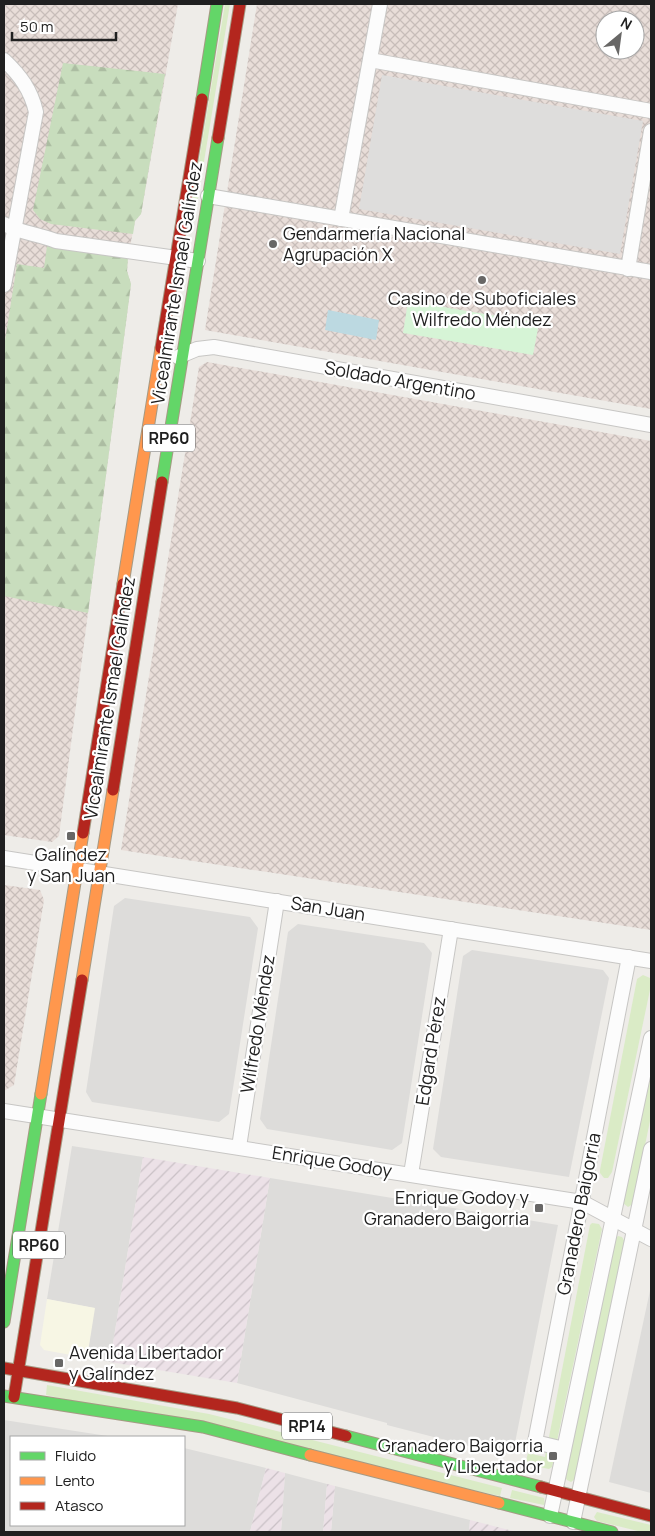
<svg xmlns="http://www.w3.org/2000/svg" width="655" height="1536" font-family="Manrope,sans-serif">
  <style>
    .residential { fill: #dddcda }
    .industrial { fill: url(#industrial-furrows) }
    .education { fill: #f7f6e4 }
    .military { fill: url(#military-cross-hatch); fill-rule: evenodd }
    .grass { fill: #daebc6 }
    .forest { fill: url(#forest-firs) }
    .park { fill: #d6f4d6 }
    .parking { fill: #dedddc }
    .water { fill: #bcd9e1 }
    .lines { fill: none; stroke-linecap: round; stroke-linejoin: round }
    .street-casing { stroke: #c7c6c4; stroke-width: 16 }
    .fast-casing { stroke: #a59a84; stroke-width: 13 }
    .slow-casing { stroke: #a59a84; stroke-width: 13 }
    .jam-casing { stroke: #a59a84; stroke-width: 13 }
    .street { stroke: #fcfcfc; stroke-width: 14 }
    .fast { stroke: #63d668; stroke-width: 11 }
    .slow { stroke: #ff974d; stroke-width: 11 }
    .jam { stroke: #b3261e; stroke-width: 11 }
    .poi-dot { fill: #686766; stroke: #fff; stroke-width: 2 }
    .labels { text-anchor: middle; stroke-width: 4.5; stroke-linejoin: round; paint-order: stroke }
    .shield { fill: #fff; stroke: #636363; stroke-width: 1 }
    .shield-label { font-size: 16px; font-weight: bold; fill: #202020 }
    .poi-label { font-size: 18px; fill: #202020; stroke: #fff; text-anchor: start }
    .street-label { font-size: 18px; fill: #202020; stroke: #fff }
  </style>
  <defs>
    <pattern id="industrial-furrows" width="10" height="10" patternUnits="userSpaceOnUse" patternTransform="scale(1.25)"><rect width="10" height="10" fill="#ece1e7"/><path d="M-1 1l2-2M0 10L10 0M9 11l2-2" fill="none" stroke="#cac1c6"/></pattern>
    <pattern id="military-cross-hatch" width="8" height="8" patternUnits="userSpaceOnUse" patternTransform="scale(1.25)"><rect width="8" height="8" fill="#e8ddd8"/><path d="M0 0l8 8M0 8l8-8" fill="none" stroke="#c7bdb9"/></pattern>
    <pattern id="forest-firs" width="22" height="20" patternUnits="userSpaceOnUse" patternTransform="scale(1.25)"><rect width="22" height="20" fill="#c8ddbd"/><path d="M5 1l3.5 6h-7zM16 11l3.5 6h-7z" fill="#acbda2"/></pattern>
  </defs>
  <rect width="100%" height="100%" fill="#eeece8"/>
  <g class="residential">
    <path d="M125,898L250,917L258,928L229,1114L219,1122L92,1102L86,1092L114,906Z"/>
    <path d="M298,924L424,943L432,953L402,1143L392,1150L267,1129L260,1119L288,932Z"/>
    <path d="M472,950L603,970L609,978L569,1177L441,1157L433,1149L463,956Z"/>
    <path d="M72,1146L143,1157L110,1362L87,1358L94,1308L47,1299Z"/>
    <path d="M270,1178L558,1225L514,1448L504,1455L387,1425V1423L237,1383Z"/>
    <path d="M651,1286V1493L609,1482Z"/>
    <path d="M4,1420L114,1437H11V1525H184V1448L266,1468L250,1532H4Z"/>
    <path d="M285,1473L327,1484L323,1532H281Z"/>
    <path d="M335,1486L470,1520L469,1532H331Z"/>
  </g>
  <g class="industrial">
    <path d="M143,1157L270,1178L237,1383L110,1362Z"/>
    <path d="M266,1468L285,1473L281,1532H250Z"/>
    <path d="M327,1484L335,1486L331,1532H323Z"/>
    <path d="M470,1520L478,1522L517,1532H469Z"/>
  </g>
  <path class="education" d="M47,1299L95,1308L87,1358L44,1350L40,1345Z"/>
  <g class="military">
    <path d="M4,4H178L141,214L135,221L128,257L127,271L131,284L88,613L59,836L52,842L4,835Z"/>
    <path d="M257,4H651V409L205,330ZM605,20H635V50H605Z"/>
    <path d="M207,362L651,441V930L121,850L199,367Z"/>
    <path d="M4,885L40,890L44,900L14,1085L4,1091Z"/>
  </g>
  <g class="grass">
    <path d="M225,4H230L194,222L189,221Z"/>
    <path d="M643,975L650,978L651,985L612,1172L608,1178H604L600,1173V1170L637,979Z"/>
    <path d="M651,1065V1116L633,1204L628,1207L623,1203Z"/>
    <path d="M592,1223L599,1224L602,1229L557,1441L549,1439V1437L590,1225Z"/>
    <path d="M618,1236L622,1237L625,1242L575,1479L571,1482L567,1480L565,1477L615,1239Z"/>
    <path d="M47,1385L209,1414L502,1488L500,1496L46,1395Z"/>
    <path d="M546,1451L555,1454L552,1467L549,1469L525,1464L528,1453L545,1457Z"/>
    <path d="M512,1490L544,1498L545,1504L544,1505L510,1498Z"/>
    <path d="M597,1512L651,1525V1532H642L597,1521L594,1517Z"/>
  </g>
  <g class="forest">
    <path d="M63,63L165,74L141,214L135,221L133,234L51,224L40,219L33,210Z"/>
    <path d="M47,246L128,257L127,271L131,284L88,613L4,596V347L17,264L44,268Z"/>
  </g>
  <path class="park" d="M408,301L539,323L533,355L403,333Z"/>
  <path class="parking" d="M382,75L643,121L620,254L359,209Z"/>
  <path class="water" d="M328,310L379,320L376,340L325,330Z"/>
  <g class="lines">
    <g class="street-casing">
      <g id="street">
        <path d="M4,60C20,75 31,90 36,112L4,285"/>
        <path d="M370,60L651,111"/>
        <path d="M208,196L651,272"/>
        <path d="M341,219L380,4"/>
        <path d="M4,224C20,233 39,234 56,241L198,261"/>
        <path d="M628,269L651,131"/>
        <path d="M178,357L197,349L214,347L651,425"/>
        <path d="M4,858L651,961"/>
        <path d="M4,1111L582,1202L651,1239"/>
        <path d="M239,1147L277,901"/>
        <path d="M411,1174L451,929"/>
        <path d="M564,1449L535,1442L629,957"/>
        <path d="M550,1516L651,1038"/>
        <path d="M573,1522L651,1149"/>
      </g>
    </g>
    <g class="fast-casing">
      <g id="fast">
        <path d="M202,99L217,4"/>
        <path d="M162,482L218,138"/>
        <path d="M4,1322L41,1094"/>
        <path d="M4,1396L203,1427L310,1455"/>
        <path d="M346,1436L541,1487"/>
        <path d="M499,1503L612,1532"/>
      </g>
    </g>
    <g class="slow-casing">
      <g id="slow">
        <path d="M123,584L161,348"/>
        <path d="M82,980L113,790"/>
        <path d="M41,1094L83,833"/>
        <path d="M310,1455L499,1503"/>
      </g>
    </g>
    <g class="jam-casing">
      <g id="jam">
        <path d="M218,138L240,4"/>
        <path d="M161,348L202,99"/>
        <path d="M113,790L162,482"/>
        <path d="M83,833L123,584"/>
        <path d="M4,1368L237,1408L346,1436"/>
        <path d="M14,1397L82,980"/>
        <path d="M541,1487L651,1516"/>
      </g>
    </g>
    <use href="#street" class="street"/>
    <use href="#fast" class="fast"/>
    <use href="#slow" class="slow"/>
    <use href="#jam" class="jam"/>
  </g>
  <g class="poi-dot">
    <circle cx="273" cy="244" r="5"/>
    <circle cx="482" cy="280" r="5"/>
    <rect x="66" y="831" width="10" height="10" rx="2.5"/>
    <rect x="534" y="1203" width="10" height="10" rx="2.5"/>
    <rect x="54" y="1358" width="10" height="10" rx="2.5"/>
    <rect x="548" y="1451" width="10" height="10" rx="2.5"/>
  </g>
  <g class="labels">
    <g class="shield">
      <rect x="143" y="424.5" width="52" height="27" rx="4"/>
      <rect x="13" y="1231.5" width="52" height="27" rx="4"/>
      <rect x="282" y="1412.5" width="50" height="27" rx="4"/>
    </g>
    <g class="shield-label">
      <text x="169" y="444">RP60</text>
      <text x="39" y="1251">RP60</text>
      <text x="307" y="1432">RP14</text>
    </g>
    <g class="poi-label">
      <text x="283" y="240">Gendarmería Nacional<tspan x="283" dy="21">Agrupación X</tspan></text>
      <text x="482" y="305" text-anchor="middle">Casino de Suboficiales<tspan x="482" dy="21">Wilfredo Méndez</tspan></text>
      <text x="71" y="861" text-anchor="middle">Galíndez<tspan x="71" dy="21">y San Juan</tspan></text>
      <text x="529" y="1204" text-anchor="end">Enrique Godoy y<tspan x="529" dy="21">Granadero Baigorria</tspan></text>
      <text x="69" y="1359">Avenida Libertador<tspan x="69" dy="21">y Galíndez</tspan></text>
      <text x="543" y="1452" text-anchor="end">Granadero Baigorria<tspan x="543" dy="21">y Libertador</tspan></text>
    </g>
    <g class="street-label">
      <text transform="translate(177 283) rotate(-81)" y="6">Vicealmirante Ismael Galíndez</text>
      <text transform="translate(400 381) rotate(10)" y="6">Soldado Argentino</text>
      <text transform="translate(110 698) rotate(-81)" y="6">Vicealmirante Ismael Galíndez</text>
      <text transform="translate(328 909) rotate(9)" y="6">San Juan</text>
      <text transform="translate(258 1024) rotate(-81)" y="6">Wilfredo Méndez</text>
      <text transform="translate(431 1051) rotate(-81)" y="6">Edgard Pérez</text>
      <text transform="translate(332 1162) rotate(9)" y="6">Enrique Godoy</text>
      <text transform="translate(579 1214) rotate(-79)" y="6">Granadero Baigorria</text>
    </g>
  </g>
  <rect width="655" height="1536" fill="none" stroke="#202020" stroke-width="10"/>
  <rect x="10" y="1436" width="175" height="90" fill="#ffffff" stroke="#a6a6a6"/>
  <rect x="20" y="1452" width="25" height="8" fill="#63d668" stroke="#a6a6a6"/>
  <text x="55" y="1461" font-size="15" fill="#202020">Fluido</text>
  <rect x="20" y="1477" width="25" height="8" fill="#ff974d" stroke="#a6a6a6"/>
  <text x="55" y="1486" font-size="15" fill="#202020">Lento</text>
  <rect x="20" y="1502" width="25" height="8" fill="#b3261e" stroke="#a6a6a6"/>
  <text x="55" y="1511" font-size="15" fill="#202020">Atasco</text>
  <g transform="translate(620 35) rotate(29)"><circle r="24" fill="#ffffff" stroke="#a6a6a6"/>
  <path d="M0-4L9 19L0 12L-9 19Z" fill="#686766"/>
  <text y="-8" font-size="14" font-weight="bold" text-anchor="middle" fill="#202020">N</text>
  </g>
  <path d="M12 32v8h104v-8" fill="none" stroke="#202020" stroke-width="2.5"/>
  <text x="20" y="32" font-size="15" fill="#202020" stroke="#ffffff" stroke-width="4" paint-order="stroke">50 m</text>
</svg>
